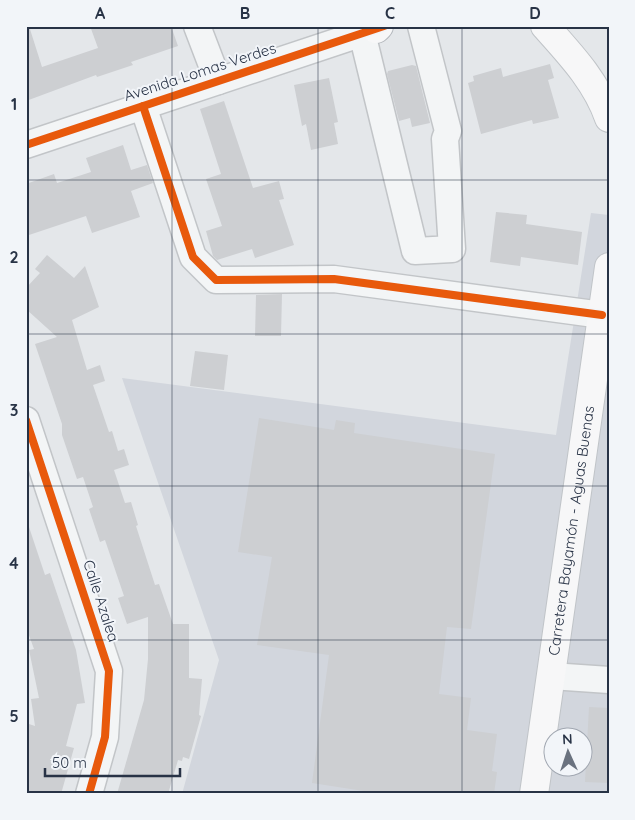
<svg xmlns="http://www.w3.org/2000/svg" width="635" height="820" font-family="Quicksand,sans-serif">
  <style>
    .built { fill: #d2d6dd; fill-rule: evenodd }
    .building { fill: #cdcfd2 }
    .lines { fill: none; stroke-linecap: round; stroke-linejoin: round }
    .minor-casing { stroke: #c2c5c8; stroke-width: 29 }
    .major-casing { stroke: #c0c4c8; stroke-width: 30 }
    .highway-casing { stroke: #b6babf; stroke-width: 30 }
    .minor { stroke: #f3f5f6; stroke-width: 26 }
    .major { stroke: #f7f7f8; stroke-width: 28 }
    .highway { stroke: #f7f7f8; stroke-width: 28 }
    .cycleway-casing { stroke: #f2f5f9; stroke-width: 11 }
    .cycleway { stroke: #e8590c; stroke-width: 8 }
    .grid { fill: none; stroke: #283346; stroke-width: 1; stroke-opacity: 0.55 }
    .labels { text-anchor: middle; stroke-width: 4; stroke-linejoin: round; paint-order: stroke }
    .street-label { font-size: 15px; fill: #283346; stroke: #f2f5f9 }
    .neatline { fill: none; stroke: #283346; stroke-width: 2 }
    .grid-label { font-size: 16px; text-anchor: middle; font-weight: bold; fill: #283346 }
  </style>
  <rect width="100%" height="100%" fill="#e4e7ea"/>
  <path class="built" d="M591,213L609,215V794H182L219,660L122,378L556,435ZM552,738H582V768H552Z"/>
  <g class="building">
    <path d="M26,26H29L42,67L98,48L90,26H171L178,46L131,62L133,65L97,77L96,75L26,101Z"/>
    <path d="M550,64L554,78L548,80L559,118L533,124L532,120L481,134L468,83L474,81L473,76L501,68L503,77Z"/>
    <path d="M412,65L416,66L430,123L412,127L410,118L399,121L387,74L388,71Z"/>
    <path d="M329,78L338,122L334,123L338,144L311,150L306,124L302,126L294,85Z"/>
    <path d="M224,101L253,188L279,181L284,199L279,200L294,245L255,258L252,249L217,260L213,256L206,231L222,226L206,179L221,174L200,109Z"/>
    <path d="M123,145L131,170L147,165L153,183L131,191L140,217L92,233L86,216L26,236V184L54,174L57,183L91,172L86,158Z"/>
    <path d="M496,212L527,215L526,224L582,232L578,265L521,257L520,266L490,262Z"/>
    <path d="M47,255L74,278L85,266L99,307L72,320L87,370L100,365L105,381L93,385L109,432L112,431L118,451L124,449L129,465L114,470L125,503L131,502L138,525L136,526L155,585L159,584L173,624H189V678L202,679L199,715L201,716L189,759L183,757L182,761L178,760L168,794H117L144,700L148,659V617L127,624L118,598L124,596L105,540L100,542L89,509L93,507L83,477L77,479L62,435V424L35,344L57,337L26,309V288L40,273L35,269Z"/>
    <path d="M282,294L281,336H255L256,295Z"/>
    <path d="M195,351L228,355L224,390L190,386Z"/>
    <path d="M259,418L334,430L336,420L355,423L354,433L495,454L471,629L447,627L439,694L471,698L467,730L497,734L492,771L497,772L494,794H383L312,783L329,655L257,645L272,557L238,552Z"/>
    <path d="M26,527H29L45,575L50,573L76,650L85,703L77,704L66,746L74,748L61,794H26V723L35,726L31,699L39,698L29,650L34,649L26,627Z"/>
    <path d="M589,707L609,708V783L585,782Z"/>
  </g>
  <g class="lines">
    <g class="minor-casing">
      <g id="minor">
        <path d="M197,26L218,81"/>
        <path d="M362,33L415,251L452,249L445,139L448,131L421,26"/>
        <path d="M143,106L193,257L216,280L334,279L602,315"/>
        <path d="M26,145L378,28"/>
        <path d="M26,420L109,671L105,737L89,794"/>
        <path d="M551,676L609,680"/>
      </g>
    </g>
    <g class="major-casing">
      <g id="major">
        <path d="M545,26C570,54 596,81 609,118"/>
        <path id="s1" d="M534,794L609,267"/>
      </g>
    </g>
    <g class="highway-casing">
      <path id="highway" d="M376,29L379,26"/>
    </g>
    <use href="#minor" class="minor"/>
    <use href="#major" class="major"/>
    <use href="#highway" class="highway"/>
    <g class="cycleway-casing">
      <g id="cycleway">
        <path d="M143,106L193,257L216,280L334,279L602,315"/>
        <path d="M26,145L384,26"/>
        <path d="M26,420L109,671L105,737L89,794"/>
      </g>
    </g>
    <use href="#cycleway" class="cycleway"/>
  </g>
  <path class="grid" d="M172,26V794M318,26V794M462,26V794M26,180H609M26,334H609M26,486H609M26,640H609"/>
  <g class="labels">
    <g class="street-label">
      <text transform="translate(200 72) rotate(-18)" y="5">Avenida Lomas Verdes</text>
      <text dy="5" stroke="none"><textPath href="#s1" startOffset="266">Carretera Bayamón - Aguas Buenas</textPath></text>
      <text transform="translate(101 601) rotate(72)" y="5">Calle Azalea</text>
    </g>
  </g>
  <rect width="635" height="820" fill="none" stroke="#f2f5f9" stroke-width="55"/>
  <g transform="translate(568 752) rotate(357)"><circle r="24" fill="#f2f5f9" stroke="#a1a7b1"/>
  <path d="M0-4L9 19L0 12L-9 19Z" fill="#6a727f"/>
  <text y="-8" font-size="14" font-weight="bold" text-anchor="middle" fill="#283346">N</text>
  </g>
  <path d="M45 768v8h135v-8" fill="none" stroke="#283346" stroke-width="2.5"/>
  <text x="52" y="768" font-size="15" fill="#283346" stroke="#f2f5f9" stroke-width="4" paint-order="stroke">50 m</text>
  <rect x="28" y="28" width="580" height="764" class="neatline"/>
  <g class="grid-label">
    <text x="100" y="19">A</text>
    <text x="245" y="19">B</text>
    <text x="390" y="19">C</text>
    <text x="535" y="19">D</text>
    <text x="14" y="110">1</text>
    <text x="14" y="263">2</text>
    <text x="14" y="416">3</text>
    <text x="14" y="569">4</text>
    <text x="14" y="722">5</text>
  </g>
</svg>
